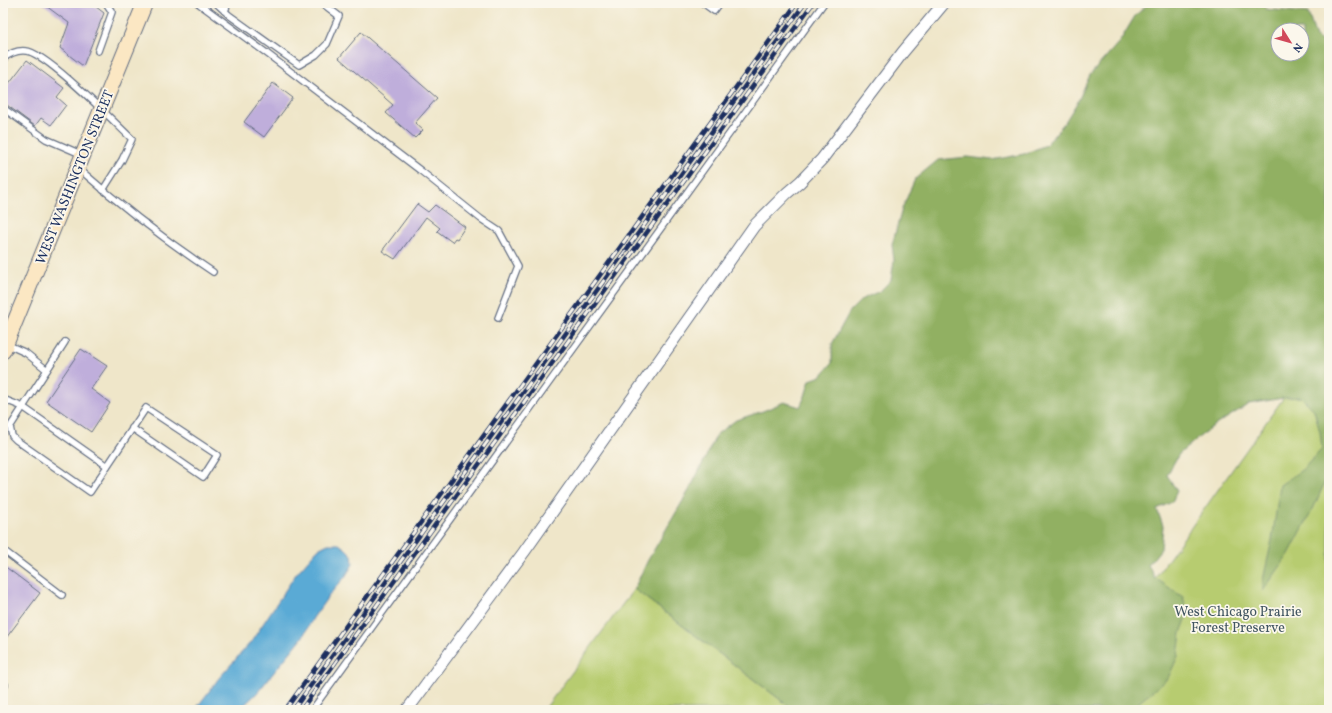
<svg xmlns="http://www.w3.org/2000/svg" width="1332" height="713" font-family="Vollkorn,serif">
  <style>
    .green { fill: #b7cc70; stroke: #697e67 }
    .forest { fill: #91b062; stroke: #567060; fill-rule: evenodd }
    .water { fill: #5aaad5; stroke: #3a6c9a }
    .building { fill: #bfaedb }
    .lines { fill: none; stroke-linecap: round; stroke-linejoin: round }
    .service-casing { stroke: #656f83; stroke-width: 8 }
    .minor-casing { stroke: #656f83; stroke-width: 13 }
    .secondary-casing { stroke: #656f83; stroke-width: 17 }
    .service { stroke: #fff; stroke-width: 5.5 }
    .minor { stroke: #fff; stroke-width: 11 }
    .secondary { stroke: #fbe7c3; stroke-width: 15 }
    .rail-casing { stroke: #1b2f5e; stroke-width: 4.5 }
    .rail { stroke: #fbf7ec; stroke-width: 3; stroke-dasharray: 9; stroke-linecap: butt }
    .labels { text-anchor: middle; stroke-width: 3.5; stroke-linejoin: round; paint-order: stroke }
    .street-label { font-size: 14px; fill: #1b2f5e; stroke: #fbf7ec }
    .park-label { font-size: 14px; fill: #425662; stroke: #fbf7ec }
  </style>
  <rect width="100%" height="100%" fill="#fbf7ec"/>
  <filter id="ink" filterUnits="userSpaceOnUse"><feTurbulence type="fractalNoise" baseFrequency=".025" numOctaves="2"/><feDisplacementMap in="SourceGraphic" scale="8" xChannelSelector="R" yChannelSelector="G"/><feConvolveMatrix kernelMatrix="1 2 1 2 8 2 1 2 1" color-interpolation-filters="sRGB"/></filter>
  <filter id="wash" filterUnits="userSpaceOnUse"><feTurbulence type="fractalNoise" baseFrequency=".012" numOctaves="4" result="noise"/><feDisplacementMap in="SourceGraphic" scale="16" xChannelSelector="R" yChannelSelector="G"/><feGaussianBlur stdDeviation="0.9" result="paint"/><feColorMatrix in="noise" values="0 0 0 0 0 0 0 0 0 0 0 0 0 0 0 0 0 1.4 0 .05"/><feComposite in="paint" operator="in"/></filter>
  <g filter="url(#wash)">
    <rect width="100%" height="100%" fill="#efe6c9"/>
    <g class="green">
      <path d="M1329,334V710H1061Z"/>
      <path d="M634,589L794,710H544Z"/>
    </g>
    <path class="forest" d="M1149,3H1267L1265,9L1308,13L1316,37L1329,46V473L1313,509L1289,554L1263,591V580L1272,540L1280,485L1303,469L1322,449L1320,432L1314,410L1301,397L1283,398L1249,404L1209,429L1179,454L1167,475L1177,491L1172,502L1157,509L1163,526L1161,549L1148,565L1155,578L1183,597L1188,614L1181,633L1178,656L1168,678L1130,710H794L634,589L648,560L691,487L717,434L736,420L763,411L784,402L800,407L805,396L810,380L821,376L832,363V344L850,311L862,299L880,291L891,280L894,260L892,245L902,209L915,179L938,160L968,157L992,160L1024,154L1046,145L1065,122L1078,101L1090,75L1120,41L1135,16ZM1278,30H1302V54H1278Z"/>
    <path class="water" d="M328,544H339L346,549L352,555L353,564L345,577L330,594L313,618L302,638L257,693L239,710H195L219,678L251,642L296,574L318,549Z"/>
    <g id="blocks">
      <g class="building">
        <path d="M42,3H91L104,13L83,66L60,48L69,23Z"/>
        <path d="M361,32L437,98L415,123L423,130L415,138L386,113L393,105L339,58Z"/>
        <path d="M27,60L64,88L57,97L66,105L51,125L41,118L35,126L3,102V91Z"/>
        <path d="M273,83L293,98L264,137L244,122Z"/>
        <path d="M417,204L428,212L435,205L465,227L457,239L455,238L452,242L437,231L440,228L426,217L395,259L382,251Z"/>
        <path d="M81,349L107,366L91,389L110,403L91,432L46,401Z"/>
        <path d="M3,565L40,593L3,642Z"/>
      </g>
    </g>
  </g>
  <g filter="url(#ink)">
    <use href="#blocks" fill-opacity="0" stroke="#656f83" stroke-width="1"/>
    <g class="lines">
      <g class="service-casing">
        <g id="service">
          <path d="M198,3L265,52L421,171L481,219L499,231L518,266L498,318"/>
          <path d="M216,3L229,15L299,65L316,55L327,44L339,16L322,3"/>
          <path d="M703,3L714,11L720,3"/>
          <path d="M225,11L228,3"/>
          <path d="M98,51L112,12L106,3"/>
          <path d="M3,59C9,54 18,50 26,51C46,52 114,122 132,139L122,160L103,190"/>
          <path d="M3,108L46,139L83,155"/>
          <path d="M78,168C121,206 165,240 213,272"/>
          <path d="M6,344L26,353L47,370L10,427L12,436L16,440L90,492L146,408L217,455L203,477L132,428"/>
          <path d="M47,370L65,342"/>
          <path d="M3,399L23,407L107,466"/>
          <path d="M3,550L62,595"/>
          <path d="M3,685H5"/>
          <path d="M312,710L824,3"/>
        </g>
      </g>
      <g class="minor-casing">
        <path id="minor" d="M407,710L524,552L754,226L787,193L800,182L822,159L903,52L944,3"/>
      </g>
      <g class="secondary-casing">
        <path id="secondary" d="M3,351L145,3"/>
      </g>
      <use href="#service" class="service"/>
      <use href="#minor" class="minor"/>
      <use href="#secondary" class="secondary"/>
      <g class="rail-casing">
        <g id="rail">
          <path d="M285,710L797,3"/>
          <path d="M293,710L805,3"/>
          <path d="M301,710L813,3"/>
        </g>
      </g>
      <use href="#rail" class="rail"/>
    </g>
  </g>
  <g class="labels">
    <g class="street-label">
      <text transform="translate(74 177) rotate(-68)" y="5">WEST WASHINGTON STREET</text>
    </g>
    <g class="park-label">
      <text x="1238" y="616">West Chicago Prairie<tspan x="1238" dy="16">Forest Preserve</tspan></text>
    </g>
  </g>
  <rect width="1332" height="713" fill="none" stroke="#fbf7ec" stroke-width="16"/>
  <g transform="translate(1290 42) rotate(127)"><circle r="19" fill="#fbf7ec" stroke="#a1a7b3"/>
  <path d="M0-3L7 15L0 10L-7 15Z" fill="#d1495b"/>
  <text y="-6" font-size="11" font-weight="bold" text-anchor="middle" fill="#1b2f5e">N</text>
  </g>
</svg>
